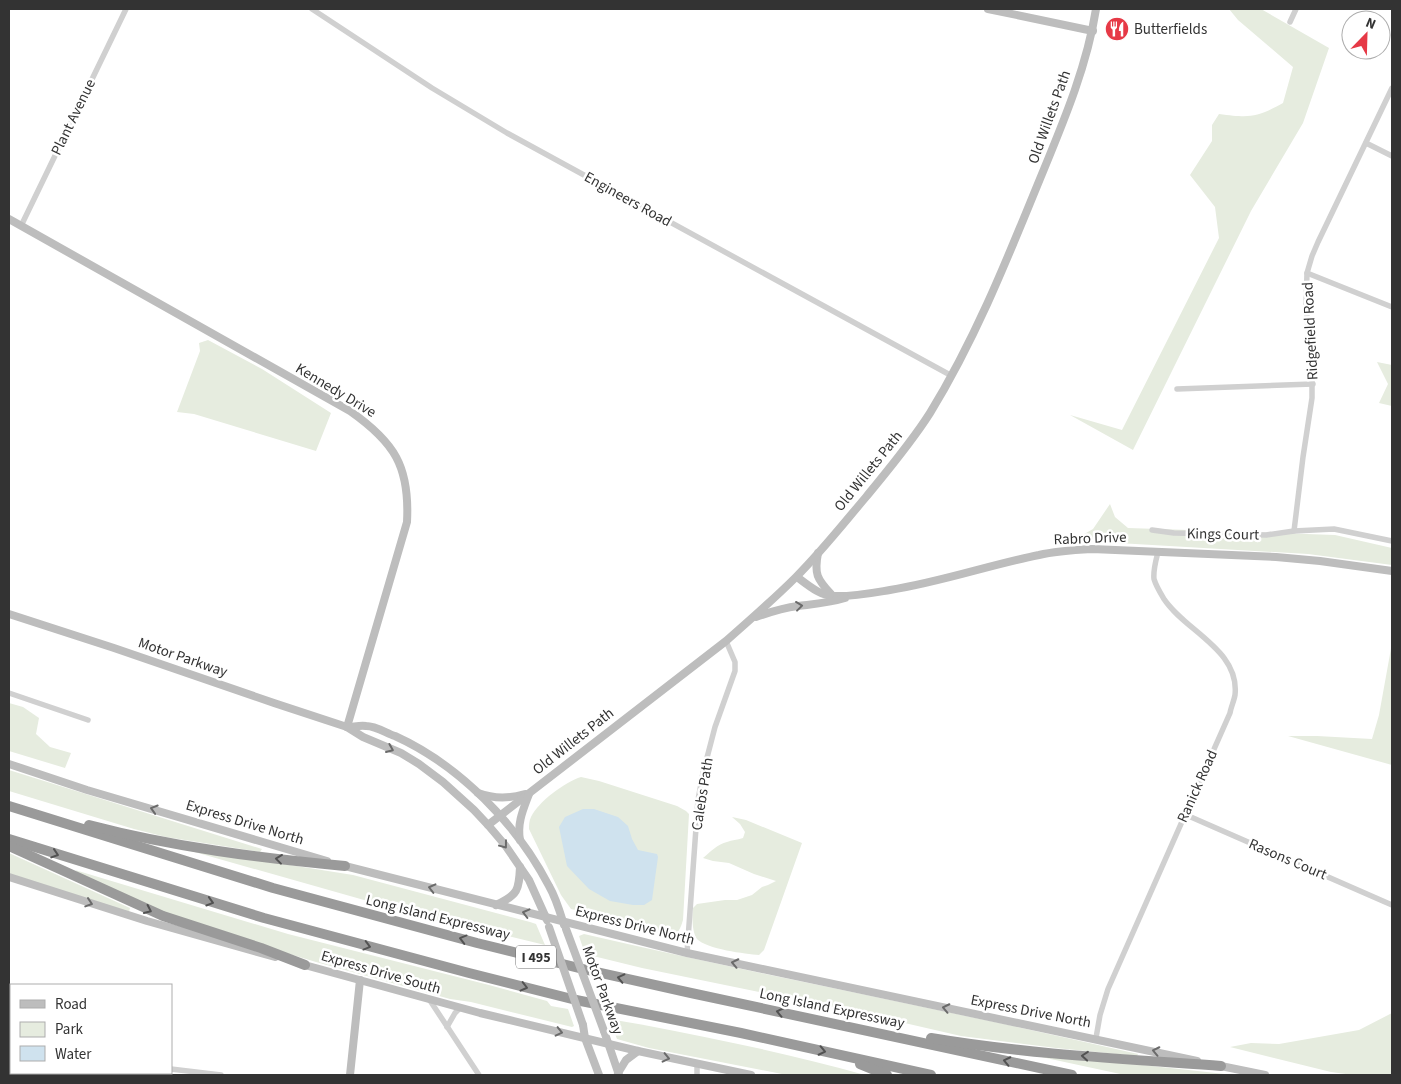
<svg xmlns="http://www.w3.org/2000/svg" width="1401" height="1084" font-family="'Source Sans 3',sans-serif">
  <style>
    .green { fill: #e6ecdf }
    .water { fill: #cfe2ee }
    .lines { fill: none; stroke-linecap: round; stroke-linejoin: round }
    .street { stroke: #d0d0d0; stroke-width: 5.5 }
    .secondary { stroke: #bdbdbd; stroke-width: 8 }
    .highway { stroke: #9a9a9a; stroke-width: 10 }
    .secondary-bridge { stroke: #bdbdbd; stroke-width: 8 }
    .oneway { stroke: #6a6a6a }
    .oneway2 { stroke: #525252 }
    .labels { text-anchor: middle; stroke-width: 5; stroke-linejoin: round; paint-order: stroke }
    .shield { fill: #fff; stroke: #707070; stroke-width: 1 }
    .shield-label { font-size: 14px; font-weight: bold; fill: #333 }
    .poi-label { font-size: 15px; fill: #333; stroke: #fff; text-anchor: start }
    .street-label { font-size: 15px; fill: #333; stroke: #fff }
  </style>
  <rect width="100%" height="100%" fill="#fff"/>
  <g class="green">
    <path d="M1229,9H1261L1329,48L1303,123L1251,211L1133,450L1070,415L1122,430L1219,238L1215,207L1190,175L1212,141V125L1219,114C1250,118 1256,118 1283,103L1293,67L1238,20Z"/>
    <path d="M208,340L262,369L331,413L316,451L194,414L177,412L200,351L199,343Z"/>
    <path d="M1377,362L1392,365V406L1379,403L1388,384Z"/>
    <path d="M1110,504L1115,517L1128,528L1335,535L1392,548V565L1308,554L1118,543L1079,537L1093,529Z"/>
    <path d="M1392,643V765L1288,736H1317L1372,739L1379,715Z"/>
    <path d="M9,703L23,707L39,718L36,734L50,747L71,753L65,768L9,751Z"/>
    <path d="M9,770L262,849L260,852L166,837L134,829L9,791Z"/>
    <path d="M581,777L599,781L677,806L686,811L689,814L683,920C681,927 679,933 672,936L662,934L645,928L571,909L561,895L529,829C529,825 529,821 531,817C538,802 565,782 581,777Z"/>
    <path d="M732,817L746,820L802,843L764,950L759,955C746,954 706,949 697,939C692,932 692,917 693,908L697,904L725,900H737L752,895L762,887L768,885L776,881L754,874L729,863L713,861L703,858C710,852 718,844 727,842C732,840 737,840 743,838L745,832L740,824Z"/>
    <path d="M177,847L353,875L530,922L536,924L545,945L508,936L438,921Z"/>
    <path d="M9,853L130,908L129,912L9,874Z"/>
    <path d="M75,870L288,934L489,985L547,1001L551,1006L568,1009L574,1026L572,1027L471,1002L450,999L316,962L184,922L82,876Z"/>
    <path d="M584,934C768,977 954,1011 1138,1054L1137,1056L1056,1048L961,1036L857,1012L642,968L585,954L579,936Z"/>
    <path d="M1392,1013V1075H1353L1331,1072L1230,1047L1251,1043L1279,1044L1359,1030Z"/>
    <path d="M609,1019C652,1026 695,1035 738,1044C781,1053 823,1063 865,1075H787L649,1048L617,1039Z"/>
    <path d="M1033,1053L1234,1075H1125L1032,1055Z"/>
  </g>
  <path class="water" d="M583,809H594L618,817L628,826L632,839L638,850L657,854L658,857L652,900L644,905H633L610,901L589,889L567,866L559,827L565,817Z"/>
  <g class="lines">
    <g class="street">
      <path d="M312,9L432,88L507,133L952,376"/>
      <path d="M1290,22L1296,9"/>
      <path d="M1366,143L1392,156"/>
      <path d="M21,226L126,9"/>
      <path d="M1307,273L1392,307"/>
      <path d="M1177,389L1313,384"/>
      <path d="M1152,530L1174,533L1266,535L1294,531L1334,529L1392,541"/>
      <path d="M1294,531L1303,457L1312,398V369L1306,306L1307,273L1312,256L1318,242L1392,88"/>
      <path d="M9,693L88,720"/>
      <path d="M1184,814L1392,905"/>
      <path d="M687,953L698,800L703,773L715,727L735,671V662L726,641"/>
      <path d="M429,999L479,1075"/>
      <path d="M447,1027L455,1013L460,1008"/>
      <path d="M1096,1038L1100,1015L1108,989L1230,713C1231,707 1234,701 1235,695C1240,650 1185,631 1164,599C1161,594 1156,586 1154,579C1153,570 1156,560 1158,552"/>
      <path d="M9,1050H11"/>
      <path d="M697,1064V1075"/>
      <path d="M171,1069L221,1075"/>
    </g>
    <g class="secondary">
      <path d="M988,9L1093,31"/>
      <path d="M9,219L350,411C394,442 410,466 407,522L347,727"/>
      <path d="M818,553C814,574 817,579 831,594"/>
      <path d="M797,577C808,585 819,595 833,596C852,597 872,593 890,590C941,582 989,565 1039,555C1056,551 1074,550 1092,549L1276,557L1320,561L1392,571"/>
      <path d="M9,614L114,648L274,703L347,727L363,737L401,753L419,764L443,782L474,810L488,825L505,845L529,880L547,920"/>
      <path d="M756,617C770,612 783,608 798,606C814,604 829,603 845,598"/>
      <path d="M347,727C353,727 360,725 366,726C376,726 386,733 395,736C459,765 517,824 549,886C556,898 560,912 564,925"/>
      <path d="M9,764L87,790L327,861"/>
      <path d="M478,793C494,799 508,799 525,794"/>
      <path d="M488,825L726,641C750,620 774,599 796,577C821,552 843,524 866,497C888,470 911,443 930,413C973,343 1004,267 1035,191C1059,132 1086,72 1096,9"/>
      <path d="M520,840C517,823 523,810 529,794"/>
      <path d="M341,865L687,953L1197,1061"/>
      <path d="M9,877L147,921L275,957"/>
      <path d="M496,905C518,895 519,890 520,867"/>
      <path d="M301,964L480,1013L638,1051L751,1075"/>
      <path d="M583,1025L585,1038L599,1075"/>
      <path d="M604,1031L619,1075"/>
      <path d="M1216,1065L1265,1075"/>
      <path d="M618,1073L626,1060L638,1051"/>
      <path d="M350,1075L360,980"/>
    </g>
    <g class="highway">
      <path d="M9,806L273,888L477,943L583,969L691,993L1072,1075"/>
      <path d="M89,825C173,847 259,858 345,866"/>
      <path d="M9,839L264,918L469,973L576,1000L741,1033L931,1075"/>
      <path d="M9,846L163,916L261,948L305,965"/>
      <path d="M931,1038C1026,1054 1124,1059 1221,1066"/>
      <path d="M860,1064L887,1075"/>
    </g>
    <g class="secondary-bridge">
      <path d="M549,927L583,1025"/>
      <path d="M566,929L604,1031"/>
    </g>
  </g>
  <defs><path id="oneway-chevron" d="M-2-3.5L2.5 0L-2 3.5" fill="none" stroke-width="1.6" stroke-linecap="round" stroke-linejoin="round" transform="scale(1.25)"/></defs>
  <g class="oneway">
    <use href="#oneway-chevron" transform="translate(799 606) rotate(-7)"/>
    <use href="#oneway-chevron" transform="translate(390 749) rotate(23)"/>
    <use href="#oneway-chevron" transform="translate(154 809) rotate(-163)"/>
    <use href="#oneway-chevron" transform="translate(504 845) rotate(53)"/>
    <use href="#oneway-chevron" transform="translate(432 888) rotate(-166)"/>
    <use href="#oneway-chevron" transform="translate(89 903) rotate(18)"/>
    <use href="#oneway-chevron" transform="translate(526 913) rotate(-166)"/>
    <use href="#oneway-chevron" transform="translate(735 963) rotate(-168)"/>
    <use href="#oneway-chevron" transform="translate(946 1008) rotate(-168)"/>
    <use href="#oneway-chevron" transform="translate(559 1032) rotate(13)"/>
    <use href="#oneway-chevron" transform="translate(1156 1051) rotate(-168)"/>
    <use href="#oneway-chevron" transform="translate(666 1058) rotate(13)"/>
  </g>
  <g class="oneway2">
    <use href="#oneway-chevron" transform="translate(55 854) rotate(18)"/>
    <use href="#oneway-chevron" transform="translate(279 859) rotate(-173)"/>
    <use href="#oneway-chevron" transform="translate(210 902) rotate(17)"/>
    <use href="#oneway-chevron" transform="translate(148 910) rotate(25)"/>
    <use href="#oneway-chevron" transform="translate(463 939) rotate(-165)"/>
    <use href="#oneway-chevron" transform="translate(367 946) rotate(15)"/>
    <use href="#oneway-chevron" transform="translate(621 978) rotate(-167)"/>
    <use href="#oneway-chevron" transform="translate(524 987) rotate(14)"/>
    <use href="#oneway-chevron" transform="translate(780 1012) rotate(-168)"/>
    <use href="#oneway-chevron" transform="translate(822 1051) rotate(12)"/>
    <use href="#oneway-chevron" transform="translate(1085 1056) rotate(-175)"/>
    <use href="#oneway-chevron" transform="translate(1007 1061) rotate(-168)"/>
  </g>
  <defs>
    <g id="restaurant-disc" transform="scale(1.25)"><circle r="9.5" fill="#e63946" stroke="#fff"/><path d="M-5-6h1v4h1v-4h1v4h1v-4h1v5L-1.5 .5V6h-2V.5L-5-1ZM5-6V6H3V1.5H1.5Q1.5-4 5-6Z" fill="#fff"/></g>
  </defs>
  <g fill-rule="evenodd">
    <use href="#restaurant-disc" x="1117" y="29"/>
  </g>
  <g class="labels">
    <rect class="shield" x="516" y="945.5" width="40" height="23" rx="4"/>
    <g class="shield-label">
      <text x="536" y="962">I 495</text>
    </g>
    <g class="poi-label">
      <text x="1134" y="34">Butterfields</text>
    </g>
    <g class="street-label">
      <text transform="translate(73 117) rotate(-64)" y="5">Plant Avenue</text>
      <text transform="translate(1049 117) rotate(-70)" y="5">Old Willets Path</text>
      <text transform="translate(628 199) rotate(29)" y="5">Engineers Road</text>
      <text transform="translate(1310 331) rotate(-93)" y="5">Ridgefield Road</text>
      <text transform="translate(336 390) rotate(31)" y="5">Kennedy Drive</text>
      <text transform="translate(868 471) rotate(-51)" y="5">Old Willets Path</text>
      <text transform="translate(1223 534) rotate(1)" y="5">Kings Court</text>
      <text transform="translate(1090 538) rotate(-2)" y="5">Rabro Drive</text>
      <text transform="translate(183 657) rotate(19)" y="5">Motor Parkway</text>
      <text transform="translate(573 741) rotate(-38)" y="5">Old Willets Path</text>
      <text transform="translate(1197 786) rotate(-66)" y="5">Ranick Road</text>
      <text transform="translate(702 794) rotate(-81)" y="5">Calebs Path</text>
      <text transform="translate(245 822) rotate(17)" y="5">Express Drive North</text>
      <text transform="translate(1288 859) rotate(23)" y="5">Rasons Court</text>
      <text transform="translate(438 917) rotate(14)" y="5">Long Island Expressway</text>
      <text transform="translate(635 925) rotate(14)" y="5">Express Drive North</text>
      <text transform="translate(381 972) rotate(16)" y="5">Express Drive South</text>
      <text transform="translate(603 990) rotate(70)" y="5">Motor Parkway</text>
      <text transform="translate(832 1008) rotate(12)" y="5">Long Island Expressway</text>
      <text transform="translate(1031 1011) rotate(11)" y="5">Express Drive North</text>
    </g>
  </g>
  <rect width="1401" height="1084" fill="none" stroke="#333333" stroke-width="20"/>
  <rect x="10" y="984" width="162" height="90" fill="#ffffff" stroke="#adadad"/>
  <rect x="20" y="1000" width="25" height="8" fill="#bdbdbd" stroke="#adadad"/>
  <text x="55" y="1009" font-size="15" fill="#333333">Road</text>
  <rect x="20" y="1022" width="25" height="15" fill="#e6ecdf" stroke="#adadad"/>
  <text x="55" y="1034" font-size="15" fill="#333333">Park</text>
  <rect x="20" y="1046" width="25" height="15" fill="#cfe2ee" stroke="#adadad"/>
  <text x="55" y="1059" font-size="15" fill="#333333">Water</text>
  <g transform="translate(1366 35) rotate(23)"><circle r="24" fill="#ffffff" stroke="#adadad"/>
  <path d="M0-4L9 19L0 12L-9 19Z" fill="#e63946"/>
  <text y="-8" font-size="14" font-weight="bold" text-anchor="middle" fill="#333333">N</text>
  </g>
</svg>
